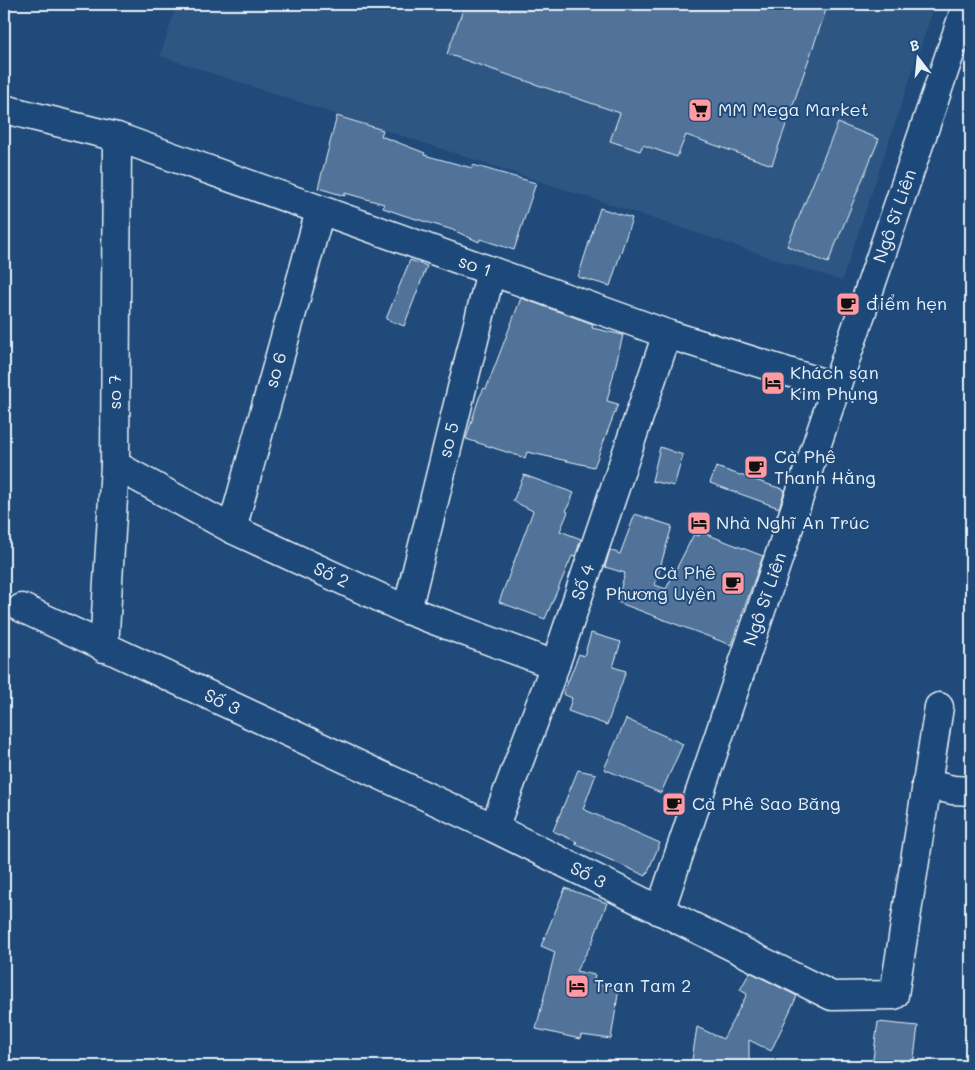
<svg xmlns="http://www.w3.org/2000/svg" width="975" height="1070" font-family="Mali,sans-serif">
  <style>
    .built { fill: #2e5683 }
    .building { fill: #517399; stroke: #e8f1f8 }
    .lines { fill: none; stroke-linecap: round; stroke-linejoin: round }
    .minor-casing { stroke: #e8f1f8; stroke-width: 31 }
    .minor { stroke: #1f4a7a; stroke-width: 28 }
    .labels { text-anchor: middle; stroke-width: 4; stroke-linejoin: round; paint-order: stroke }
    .poi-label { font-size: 18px; fill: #e8f1f8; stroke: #1f4a7a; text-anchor: start }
    .street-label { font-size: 18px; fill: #e8f1f8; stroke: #1f4a7a }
  </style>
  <rect width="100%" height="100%" fill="#1f4a7a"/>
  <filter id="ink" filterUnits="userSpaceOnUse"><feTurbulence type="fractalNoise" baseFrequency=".02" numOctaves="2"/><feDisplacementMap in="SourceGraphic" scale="10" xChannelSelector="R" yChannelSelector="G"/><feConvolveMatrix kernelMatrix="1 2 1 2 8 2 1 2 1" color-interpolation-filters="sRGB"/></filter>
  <g filter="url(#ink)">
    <path class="built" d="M177,4H935L842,281L160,56Z"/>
    <g class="building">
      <path d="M465,4H828L772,165L686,135L677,157L643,145L640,151L610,141L620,113L447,54Z"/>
      <path d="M337,116L383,130L381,136L425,153L424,155L472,168L473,165L536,183L514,250L480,239L479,242L453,230L403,215L383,208L384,204L345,193V196L318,188Z"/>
      <path d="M838,123L879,139L828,263L787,246Z"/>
      <path d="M600,208L632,218L610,286L578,277Z"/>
      <path d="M410,260L427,266L404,326L386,319Z"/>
      <path d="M521,298L593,324L592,328L623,335L607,401L618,404L594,467L527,452L525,458L466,439L479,398L484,388L486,389Z"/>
      <path d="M660,447L683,455L674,486L652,481Z"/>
      <path d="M716,467L785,490L779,508L710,483Z"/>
      <path d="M524,475L574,493L566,511L568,512L560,531L581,539L575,557L572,556L545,619L499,602L533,511L513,501Z"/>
      <path d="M635,514L672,526L655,585L666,589L694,534L699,536L701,532L763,556L731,645L617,602L625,573L605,567L610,550L620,554Z"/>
      <path d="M591,633L621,642L613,667L626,671L607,725L568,711L572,698L563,694L579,654L584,656Z"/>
      <path d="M626,719L683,744L661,793L604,769Z"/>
      <path d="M578,770L596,774L583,809L660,843L646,876L575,844L577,842L553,831Z"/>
      <path d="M565,888L607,903L592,943L576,971L595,975L593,984L619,988L611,1039L581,1035L580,1039L536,1029L555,952L541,946Z"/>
      <path d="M750,972L797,996L771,1051L749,1040V1066H691L697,1027L723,1039L747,994L740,990Z"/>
      <path d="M878,1022L918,1026L913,1066H872Z"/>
    </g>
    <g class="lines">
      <g class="minor-casing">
        <g id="minor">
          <path d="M4,109L117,137L667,334L836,387"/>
          <path d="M115,465L232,529L407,610L555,665"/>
          <path d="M232,529L320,211"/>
          <path d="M22,608L494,828L832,996L894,995L939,707"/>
          <path d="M407,610L491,271"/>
          <path d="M104,648L115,465L117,137"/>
          <path d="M926,784L953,790L971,791"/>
          <path d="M494,828L555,665L667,334"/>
          <path d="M660,911L836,387L967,4"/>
        </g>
      </g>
      <use href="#minor" class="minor"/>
    </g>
  </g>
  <defs>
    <g id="supermarket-square" transform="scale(1.25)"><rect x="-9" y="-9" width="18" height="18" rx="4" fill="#ff9aa2" stroke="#1f4a7a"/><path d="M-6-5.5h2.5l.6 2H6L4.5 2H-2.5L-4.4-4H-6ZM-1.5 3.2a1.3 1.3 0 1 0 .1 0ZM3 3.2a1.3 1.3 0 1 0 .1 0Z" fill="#111"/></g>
    <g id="cafe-square" transform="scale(1.25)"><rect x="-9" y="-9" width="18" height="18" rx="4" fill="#ff9aa2" stroke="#1f4a7a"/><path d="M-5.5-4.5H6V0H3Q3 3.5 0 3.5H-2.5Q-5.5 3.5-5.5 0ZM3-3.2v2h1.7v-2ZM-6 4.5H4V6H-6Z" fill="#111"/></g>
    <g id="hotel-square" transform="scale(1.25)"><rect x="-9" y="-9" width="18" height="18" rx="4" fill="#ff9aa2" stroke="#1f4a7a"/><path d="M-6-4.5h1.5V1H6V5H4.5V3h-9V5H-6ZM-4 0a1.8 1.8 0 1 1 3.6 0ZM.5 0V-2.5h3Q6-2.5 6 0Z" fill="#111"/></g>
  </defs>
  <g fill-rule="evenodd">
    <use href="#supermarket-square" x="700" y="110"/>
    <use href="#cafe-square" x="848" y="304"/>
    <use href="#hotel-square" x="773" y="383"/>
    <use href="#cafe-square" x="756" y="467"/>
    <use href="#hotel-square" x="699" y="523"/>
    <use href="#cafe-square" x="733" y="583"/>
    <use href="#cafe-square" x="674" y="804"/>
    <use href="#hotel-square" x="577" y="986"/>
  </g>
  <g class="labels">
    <g class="poi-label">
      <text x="718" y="116">MM Mega Market</text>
      <text x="866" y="310">điểm hẹn</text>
      <text x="790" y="379">Khách sạn<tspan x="790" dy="21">Kim Phụng</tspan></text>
      <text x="774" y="463">Cà Phê<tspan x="774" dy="21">Thanh Hằng</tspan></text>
      <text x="716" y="529">Nhà Nghĩ An Trúc</text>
      <text x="716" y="579" text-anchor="end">Cà Phê<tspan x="716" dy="21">Phương Uyên</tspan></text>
      <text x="692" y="810">Cà Phê Sao Băng</text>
      <text x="594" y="992">Tran Tam 2</text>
    </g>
    <g class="street-label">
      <text transform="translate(895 216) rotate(-71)" y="6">Ngô Sĩ Liên</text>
      <text transform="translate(475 266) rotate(19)" y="6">so 1</text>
      <text transform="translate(276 370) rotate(-74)" y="6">so 6</text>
      <text transform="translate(115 392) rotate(-90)" y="6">so 7</text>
      <text transform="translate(449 440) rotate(-76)" y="6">so 5</text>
      <text transform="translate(331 575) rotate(25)" y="6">Số 2</text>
      <text transform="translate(583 582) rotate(-71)" y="6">Số 4</text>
      <text transform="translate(765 599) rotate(-71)" y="6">Ngô Sĩ Liên</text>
      <text transform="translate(222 702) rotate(25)" y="6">Số 3</text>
      <text transform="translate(588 875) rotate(27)" y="6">Số 3</text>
    </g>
  </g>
  <rect width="975" height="1070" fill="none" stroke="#1f4a7a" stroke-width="20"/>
  <rect x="10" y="10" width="955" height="1050" fill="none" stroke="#e8f1f8" stroke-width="2" filter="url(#ink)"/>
  <g transform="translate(918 58) rotate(344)" stroke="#1f4a7a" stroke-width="4" paint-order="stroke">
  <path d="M0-4L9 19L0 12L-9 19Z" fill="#e8f1f8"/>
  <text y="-8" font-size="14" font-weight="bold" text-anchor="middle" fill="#e8f1f8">B</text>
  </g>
</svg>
